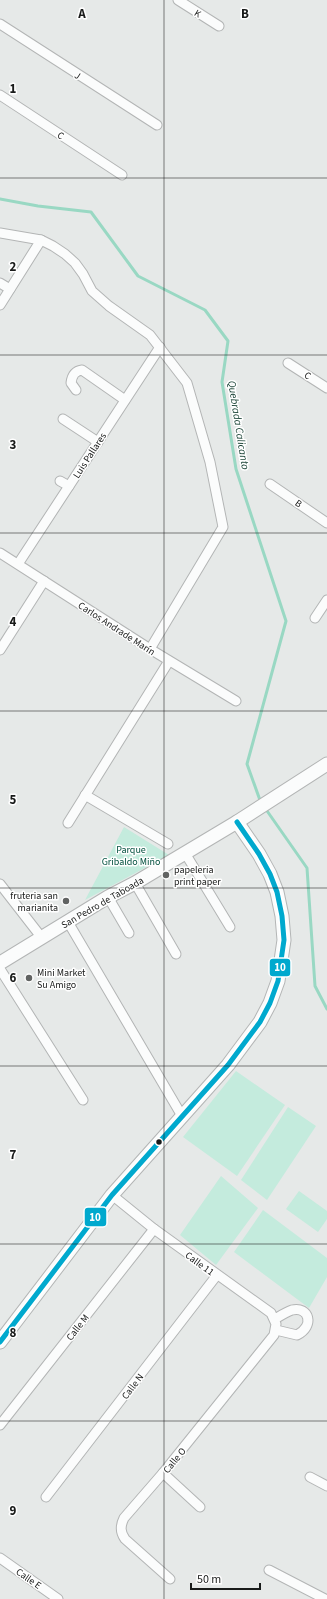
<svg xmlns="http://www.w3.org/2000/svg" width="327" height="1599" font-family="'Source Sans 3',sans-serif">
  <style>
    .green { fill: #c4ebdd }
    .lines { fill: none; stroke-linecap: round; stroke-linejoin: round }
    .stream { stroke: #99d8c3; stroke-width: 3 }
    .street-casing { stroke: #b3b5b5; stroke-width: 11 }
    .secondary-casing { stroke: #b3b5b5; stroke-width: 15 }
    .street { stroke: #fbfcfc; stroke-width: 9 }
    .secondary { stroke: #fbfcfc; stroke-width: 13 }
    .bus-1-casing { stroke: #fff; stroke-width: 8 }
    .bus-1 { stroke: #00a9ce; stroke-width: 5 }
    .grid { fill: none; stroke: #191b1a; stroke-width: 1; stroke-opacity: 0.55 }
    .poi-dot { fill: #616362; stroke: #fff; stroke-width: 1.5 }
    .bus-dot { fill: #191b1a; stroke: #fff; stroke-width: 1.5 }
    .labels { text-anchor: middle; stroke-width: 3; stroke-linejoin: round; paint-order: stroke }
    .street-label { font-size: 10px; fill: #191b1a; stroke: #fff }
    .park-label { font-size: 10px; fill: #004f3d; stroke: #fff }
    .poi-label { font-size: 10px; fill: #191b1a; stroke: #fff; text-anchor: start }
    .water-label { font-size: 11px; font-style: italic; fill: #1f473a; stroke: #fff }
    .grid-label { font-size: 13px; text-anchor: middle; font-weight: bold; fill: #191b1a; stroke: #fff; stroke-width: 3; stroke-linejoin: round; paint-order: stroke }
    .line-badge { stroke: #fff; stroke-width: 1.5 }
    .badge-label { font-size: 11px; text-anchor: middle; font-weight: bold; fill: #fff }
  </style>
  <rect width="100%" height="100%" fill="#e6e9e8"/>
  <g class="green">
    <path d="M124,827L169,855L85,900Z"/>
    <path d="M236,1071L285,1105L237,1176L183,1137Z"/>
    <path d="M288,1107L316,1126L267,1200L241,1180Z"/>
    <path d="M221,1176L258,1208L216,1265L180,1235Z"/>
    <path d="M299,1191L327,1211V1219L318,1232L286,1209Z"/>
    <path d="M263,1210L327,1258V1277L309,1308L234,1252Z"/>
  </g>
  <g class="lines">
    <g class="stream">
      <path d="M0,199L38,206L91,212L138,276L205,310L228,341L222,382L236,469L286,621L247,764L261,803"/>
      <path d="M265,808L307,868L315,986L327,1009"/>
    </g>
    <g class="street-casing">
      <g id="street">
        <path d="M178,0L219,26"/>
        <path d="M0,24L157,125"/>
        <path d="M0,95L122,175"/>
        <path d="M0,233L41,240L53,246L65,254L75,263L83,274L92,291L109,306L150,335L187,383L210,462L223,527L150,649"/>
        <path d="M0,283L10,289"/>
        <path d="M0,305L41,240"/>
        <path d="M288,363L327,388"/>
        <path d="M76,390L71,383C72,375 75,371 82,370L125,400"/>
        <path d="M63,419L98,442"/>
        <path d="M60,481L69,486"/>
        <path d="M270,484L327,523"/>
        <path d="M0,553L150,649L236,701"/>
        <path d="M18,564L160,347"/>
        <path d="M315,618L327,600"/>
        <path d="M0,650L44,581"/>
        <path d="M85,795L168,844"/>
        <path d="M68,823L169,661"/>
        <path d="M185,853L230,927"/>
        <path d="M135,883L176,954"/>
        <path d="M0,884L42,938"/>
        <path d="M108,897L129,933"/>
        <path d="M68,922L182,1116"/>
        <path d="M0,969L83,1100"/>
        <path d="M112,1195L154,1229L271,1313L276,1324L274,1335L163,1473L124,1518C120,1526 120,1532 125,1539L170,1579"/>
        <path d="M275,1319C280,1316 286,1312 292,1310C309,1306 315,1326 297,1335L276,1330"/>
        <path d="M0,1425L154,1229"/>
        <path d="M163,1473L200,1507"/>
        <path d="M310,1477L327,1486"/>
        <path d="M46,1497L217,1275"/>
        <path d="M0,1558L58,1599"/>
        <path d="M269,1570L325,1599"/>
      </g>
    </g>
    <g class="secondary-casing">
      <g id="secondary">
        <path d="M0,963L108,897L135,883L237,822L327,764"/>
        <path d="M0,1342L112,1195L228,1065L260,1022L270,1003L278,981L284,940L282,916L277,892L270,874L259,854L237,822"/>
      </g>
    </g>
    <use href="#street" class="street"/>
    <use href="#secondary" class="secondary"/>
    <g class="bus-1-casing">
      <path id="bus-1" d="M0,1342L112,1195L228,1065L260,1022L270,1003L278,981L284,940L282,916L277,892L270,874L259,854L237,822"/>
    </g>
    <use href="#bus-1" class="bus-1"/>
  </g>
  <path class="grid" d="M164,0V1599M0,178H327M0,355H327M0,533H327M0,711H327M0,888H327M0,1066H327M0,1244H327M0,1421H327"/>
  <g class="poi-dot">
    <circle cx="166" cy="875" r="4"/>
    <circle cx="66" cy="901" r="4"/>
    <circle cx="29" cy="978" r="4"/>
  </g>
  <circle class="bus-dot" cx="159" cy="1142" r="3.5"/>
  <g class="labels">
    <g class="street-label">
      <text transform="translate(198 13) rotate(32)" y="4">K</text>
      <text transform="translate(78 75) rotate(33)" y="4">J</text>
      <text transform="translate(61 135) rotate(33)" y="4">C</text>
      <text transform="translate(308 375) rotate(33)" y="4">C</text>
      <text transform="translate(89 455) rotate(-57)" y="4">Luis Pallares</text>
      <text transform="translate(299 503) rotate(35)" y="4">B</text>
      <text transform="translate(117 628) rotate(33)" y="4">Carlos Andrade Marín</text>
      <text transform="translate(102 902) rotate(-30)" y="4">San Pedro de Taboada</text>
      <text transform="translate(200 1263) rotate(36)" y="4">Calle 11</text>
      <text transform="translate(77 1327) rotate(-52)" y="4">Calle M</text>
      <text transform="translate(132 1386) rotate(-53)" y="4">Calle N</text>
      <text transform="translate(174 1460) rotate(-51)" y="4">Calle O</text>
      <text transform="translate(29 1578) rotate(35)" y="4">Calle E</text>
    </g>
    <g class="park-label">
      <text x="131" y="853">Parque<tspan x="131" dy="12">Gribaldo Miño</tspan></text>
    </g>
    <g class="poi-label">
      <text x="174" y="873">papeleria<tspan x="174" dy="12">print paper</tspan></text>
      <text x="58" y="899" text-anchor="end">fruteria san<tspan x="58" dy="12">marianita</tspan></text>
      <text x="37" y="976">Mini Market<tspan x="37" dy="12">Su Amigo</tspan></text>
    </g>
    <g class="water-label">
      <text transform="translate(239 425) rotate(81)" y="4">Quebrada Calicanto</text>
    </g>
  </g>
  <g class="grid-label">
    <text x="82" y="18">A</text>
    <text x="245" y="18">B</text>
    <text x="13" y="93">1</text>
    <text x="13" y="271">2</text>
    <text x="13" y="449">3</text>
    <text x="13" y="626">4</text>
    <text x="13" y="804">5</text>
    <text x="13" y="982">6</text>
    <text x="13" y="1159">7</text>
    <text x="13" y="1337">8</text>
    <text x="13" y="1515">9</text>
  </g>
  <g class="line-badge">
    <rect x="269" y="958" width="22" height="19" rx="4" fill="#00a9ce"/>
    <rect x="84" y="1207" width="23" height="20" rx="4" fill="#00a9ce"/>
  </g>
  <g class="badge-label">
    <text x="280" y="971">10</text>
    <text x="95" y="1221">10</text>
  </g>
  <path d="M191 1583v6h69v-6" fill="none" stroke="#191b1a" stroke-width="2"/>
  <text x="197" y="1583" font-size="12" fill="#191b1a" stroke="#ffffff" stroke-width="3" paint-order="stroke">50 m</text>
</svg>
